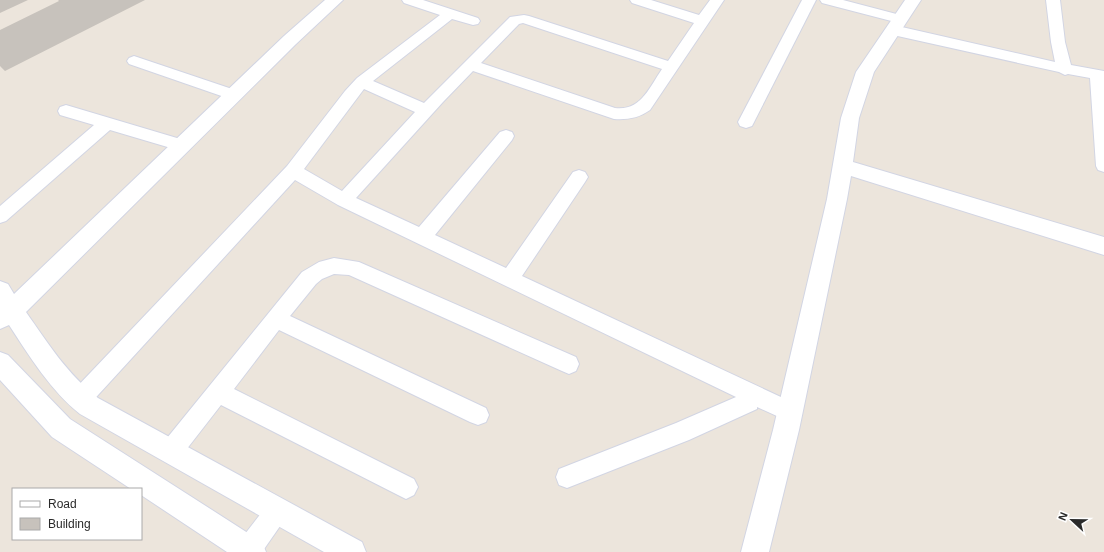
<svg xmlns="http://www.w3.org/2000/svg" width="1104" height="552" font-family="Arial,sans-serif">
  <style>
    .building { fill: #c7c2bc }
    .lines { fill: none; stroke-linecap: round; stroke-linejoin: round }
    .minor-casing { stroke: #d2d5e3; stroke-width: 2 }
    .tertiary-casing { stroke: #d2d5e3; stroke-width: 2 }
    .minor { fill: #fff; fill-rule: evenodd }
    .tertiary { fill: #fff; fill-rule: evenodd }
  </style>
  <rect width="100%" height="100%" fill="#ece5dc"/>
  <g class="building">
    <path d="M0,0H28L0,13Z"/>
    <path d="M58,0H145L5,71L0,66V30L59,1Z"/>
  </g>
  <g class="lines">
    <g class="minor-casing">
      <g id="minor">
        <path d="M402,0H423L478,18L480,21L478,24L473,25L452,19L373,81L424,103L510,17L524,15L529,16L668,61L694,23L632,3L630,0H651L699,15L710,0H724L650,110C639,118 627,120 614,119L473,71L443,102L356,198L419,227L500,132L506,130L512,132L514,136L512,140L435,235L506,268L573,172L579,170L585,172L588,177L585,182L522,276L798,405L801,412L798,419L790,422L757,407V409L689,440L567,488L559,485L556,477L559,469L676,423L736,397L338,205L295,180L88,406L80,409L72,406L69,399L72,392L287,166L345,91L357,78L440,15L404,3ZM523,23L662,69C649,88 641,111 615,108L481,63L519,24ZM364,89L415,112L342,191L304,169Z"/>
        <path d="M802,0H816L752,126L746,128L740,126L738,122Z"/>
        <path d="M820,0H843L904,16L906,19L904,22L899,23L822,3Z"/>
        <path d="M1046,0H1060L1065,42L1071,65L1104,71V172L1098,170L1096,166L1090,78L1068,74L1065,75L1059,72L893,35L888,33L886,30L888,27L893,25L1055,62L1051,42Z"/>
        <path d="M134,56L238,91L241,95L238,99L233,100L129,64L127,61L129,58Z"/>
        <path d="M66,105L187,141L189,145L187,149L181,151L110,130L6,221L0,223V206L94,125L60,115L58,111L60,107Z"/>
        <path d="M334,258L359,262L576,357L579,364L576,371L569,374L562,371L349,275L334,274L322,279L316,284L290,316L486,408L489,415L486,422L478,425L470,422L279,330L234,389L414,479L418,487L414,495L406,499L398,495L221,405L179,459L171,462L163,459L160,451L163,443L302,272L319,262Z"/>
        <path d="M277,499L285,503L289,511L285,519L262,552H235L238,543L269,503Z"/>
      </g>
    </g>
    <g class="tertiary-casing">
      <g id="tertiary">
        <path d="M325,0H343L296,44L26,312C47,342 68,375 98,398L362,542L366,552H324L80,414C51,391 30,357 9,325L0,329V281L8,284L14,294L284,36Z"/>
        <path d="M905,0H921L874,72L859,118L853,162L1104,237V255L851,176L847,199L799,430L769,552H741L773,430L827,199L841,118L856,72Z"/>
        <path d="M0,352L8,355L70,419L262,542L266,552H227L141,495V489H131L52,437L0,380Z"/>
      </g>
    </g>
    <use href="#minor" class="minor"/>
    <use href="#tertiary" class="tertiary"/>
  </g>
  <rect x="12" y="488" width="130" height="52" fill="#ffffff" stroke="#aaaaaa"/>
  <rect x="20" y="501" width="20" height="6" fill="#ffffff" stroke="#aaaaaa"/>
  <text x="48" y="508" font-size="12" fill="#2a2a2a">Road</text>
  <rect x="20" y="518" width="20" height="12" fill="#c7c2bc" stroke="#aaaaaa"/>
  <text x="48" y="528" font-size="12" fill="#2a2a2a">Building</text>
  <g transform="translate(1072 520) rotate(292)" stroke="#ffffff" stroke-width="3" paint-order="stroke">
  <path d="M0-3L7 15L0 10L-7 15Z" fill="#2a2a2a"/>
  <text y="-6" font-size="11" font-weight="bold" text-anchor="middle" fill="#2a2a2a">N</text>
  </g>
</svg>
